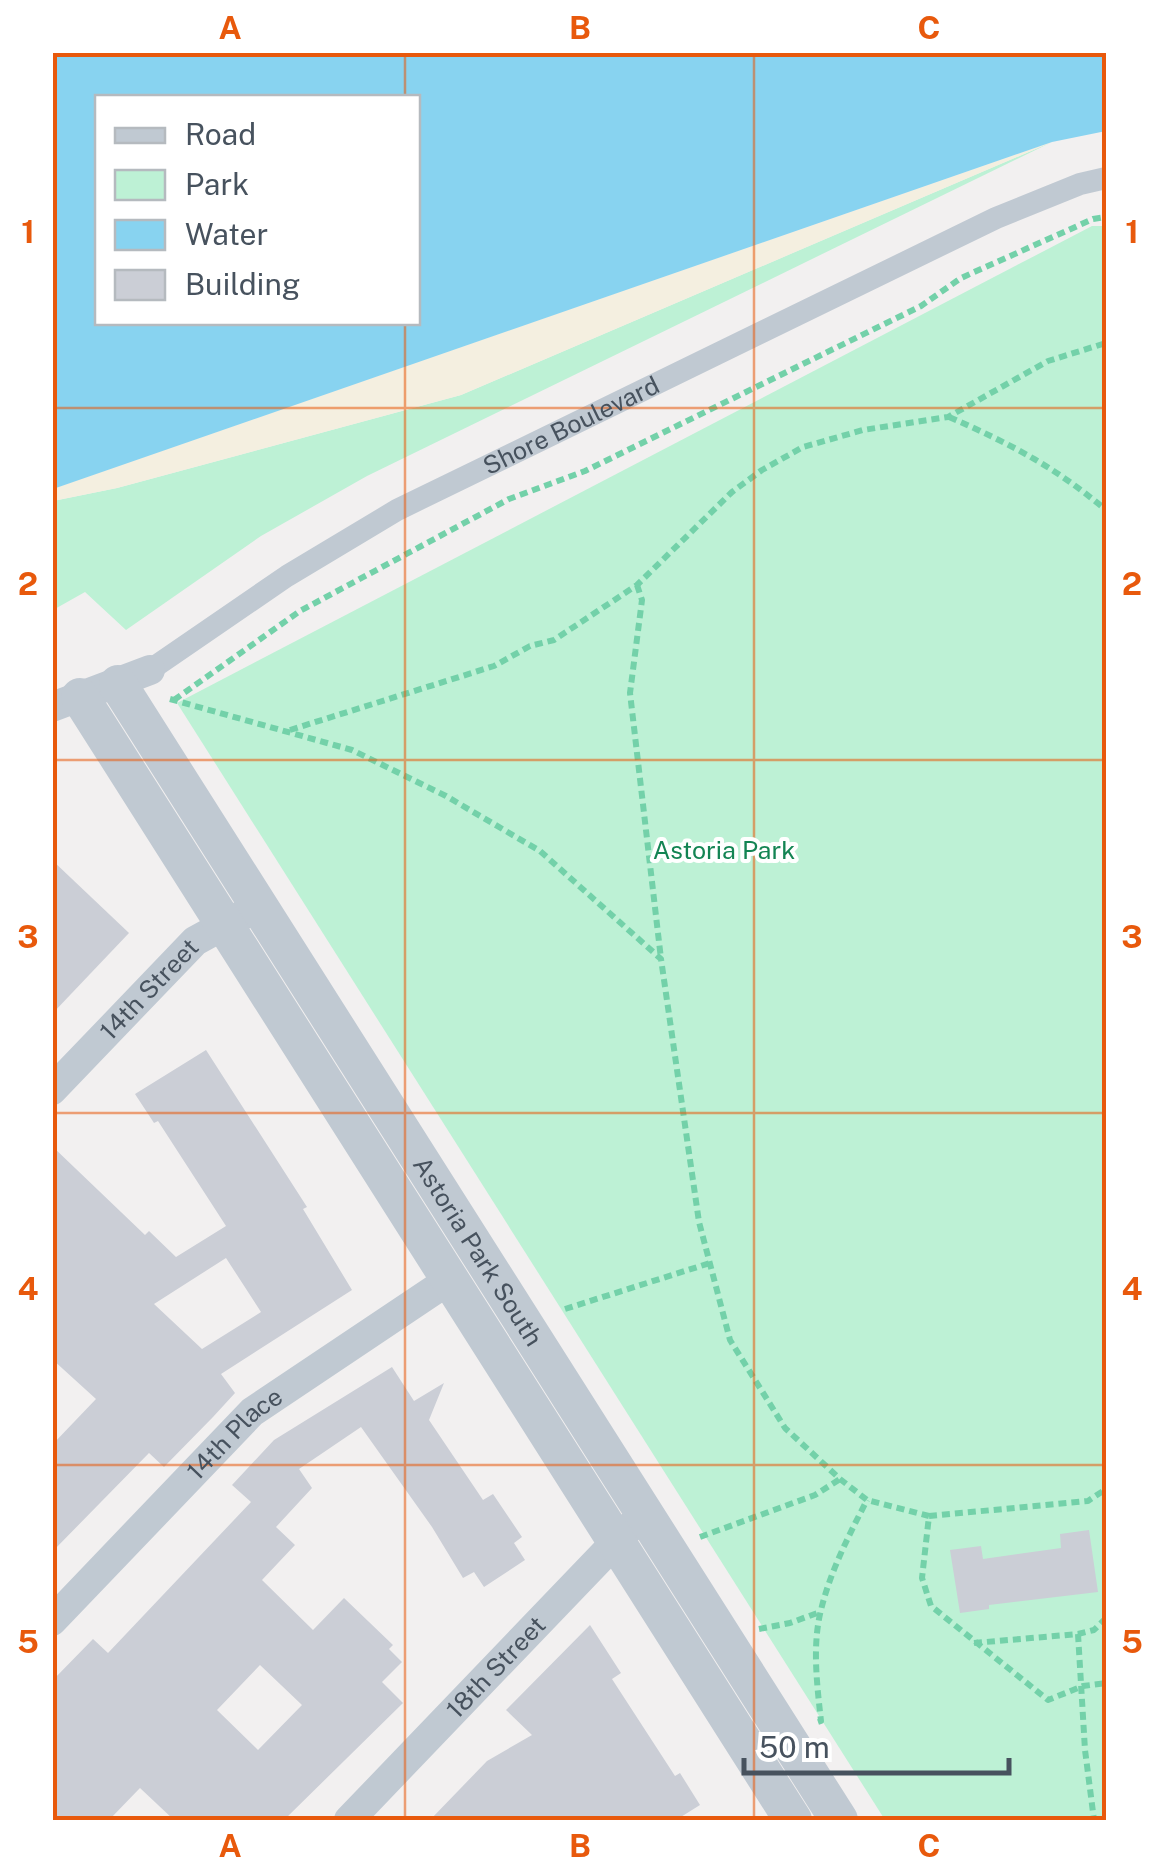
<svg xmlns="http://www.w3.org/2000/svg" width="1159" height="1873" font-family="'Public Sans',sans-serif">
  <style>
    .green { fill: #bdf1d5 }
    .sand { fill: #f4efe0 }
    .water { fill: #88d3f0; fill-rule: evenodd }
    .building { fill: #cbced6; fill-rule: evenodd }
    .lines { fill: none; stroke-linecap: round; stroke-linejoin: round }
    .path { stroke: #73d1a9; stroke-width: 6; stroke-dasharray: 8 5; stroke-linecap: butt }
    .pedestrian { stroke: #c0c9d2; stroke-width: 22 }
    .minor { stroke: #c0c9d2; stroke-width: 30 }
    .tertiary { stroke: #c0c9d2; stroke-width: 38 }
    .grid { fill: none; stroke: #e8590c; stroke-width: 2.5; stroke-opacity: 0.55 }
    .labels { text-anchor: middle; stroke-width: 8; stroke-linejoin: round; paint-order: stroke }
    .street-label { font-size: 25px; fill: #47525e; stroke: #fff }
    .park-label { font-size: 25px; fill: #138453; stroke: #fff }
    .neatline { fill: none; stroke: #e8590c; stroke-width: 4 }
    .grid-label { font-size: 32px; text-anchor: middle; font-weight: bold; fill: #e8590c }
  </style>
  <rect width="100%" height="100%" fill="#f2f0f0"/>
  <g class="green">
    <path d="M1052,142L367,476L261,536L126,630L85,592L53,610V501L117,488L461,395Z"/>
    <path d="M1092,226H1106V1820H885L177,703Z"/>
  </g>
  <path class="sand" d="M1052,142L461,395L117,488L53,501L52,489Z"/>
  <path class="water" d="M52,53H1106V131L1052,142L53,489ZM98,98H418V322H98Z"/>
  <g class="building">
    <path d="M52,860L129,933L52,1014Z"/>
    <path d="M206,1050L307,1207L303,1209L352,1290L221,1374L235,1393L213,1417L164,1467L149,1453L52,1552V1445L96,1399L52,1359V1146L145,1235L149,1231L176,1257L226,1226L158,1121L154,1123L135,1094ZM226,1258L261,1312L202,1349L154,1304Z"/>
    <path d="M392,1367L414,1401L444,1383L429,1420L483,1500L493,1494L522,1537L514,1543L525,1560L484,1587L474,1572L463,1578L432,1527L361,1427L299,1469L312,1488L276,1527L295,1545L262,1580L313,1630L344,1598L393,1645L389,1649L402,1662L382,1682L403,1703L284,1820H174L140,1788L109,1820H52V1681L93,1639L108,1653L251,1502L232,1485L274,1440ZM260,1665L302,1705L258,1750L217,1710Z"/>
    <path d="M1089,1530L1098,1592L989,1605V1609L960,1613L950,1550L981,1546L983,1559L1061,1548L1060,1534Z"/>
    <path d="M590,1625L621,1673L612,1679L675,1776L680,1773L700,1805L676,1820H430L487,1761L532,1735L506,1710Z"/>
  </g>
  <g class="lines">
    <g class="path">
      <path d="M949,417C1011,444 1055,467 1106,510"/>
      <path d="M637,585L642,600L630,693L661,959"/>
      <path d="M170,699L352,750L446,796L540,851L661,959L699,1222L730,1340L785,1428L840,1479L867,1500L929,1516L922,1578L931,1606L1048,1700L1083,1686L1106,1683"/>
      <path d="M174,700L300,611L509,499L585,471L921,306L961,278L1093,219L1106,217"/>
      <path d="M290,730L494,666L530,646L554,640L637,585L732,492L762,470L803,447L863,430L948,417L1048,361L1106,343"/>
      <path d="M565,1309L710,1263"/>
      <path d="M929,1516L1088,1501L1106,1489"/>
      <path d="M700,1537L815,1495L840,1479"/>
      <path d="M759,1629L790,1623L820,1612"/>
      <path d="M1078,1634L1085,1750L1094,1820"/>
      <path d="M974,1643L1078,1634L1094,1630L1106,1618"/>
      <path d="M818,1722L821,1721C817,1685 812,1645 821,1610C830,1572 849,1535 867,1500"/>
    </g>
    <path class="pedestrian" id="s1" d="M150,670L287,576L397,510L996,218L1080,184L1106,178"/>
    <g class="minor">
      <path d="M52,707L150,670"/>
      <path id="s2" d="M52,1090L195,941L259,906"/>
      <path id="s3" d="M52,1621L252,1412L449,1280"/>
      <path id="s4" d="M349,1820L631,1526"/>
    </g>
    <g class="tertiary">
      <path id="s5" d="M118,684L839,1820"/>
      <path d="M80,697L793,1820"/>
    </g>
  </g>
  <path class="grid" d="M405,52V98M754,52V1820M405,322V1820M52,408H1106M52,760H1106M52,1113H1106M52,1465H1106"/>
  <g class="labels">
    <g class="street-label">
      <text dy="9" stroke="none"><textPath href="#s1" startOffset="488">Shore Boulevard</textPath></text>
      <text dy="9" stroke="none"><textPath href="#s2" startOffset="140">14th Street</textPath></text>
      <text dy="9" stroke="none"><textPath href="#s5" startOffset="672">Astoria Park South</textPath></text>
      <text dy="9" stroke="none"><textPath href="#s3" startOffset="262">14th Place</textPath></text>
      <text dy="9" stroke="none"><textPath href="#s4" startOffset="212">18th Street</textPath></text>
    </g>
    <g class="park-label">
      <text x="724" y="859">Astoria Park</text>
    </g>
  </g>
  <rect width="1159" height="1873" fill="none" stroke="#ffffff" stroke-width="110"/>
  <rect x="95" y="95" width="325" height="230" fill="#ffffff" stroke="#b5babf" stroke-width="2.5"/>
  <rect x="115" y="128" width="50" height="15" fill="#c0c9d2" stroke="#b5babf" stroke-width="2.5"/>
  <text x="185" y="145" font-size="30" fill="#47525e">Road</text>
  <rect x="115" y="170" width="50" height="30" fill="#bdf1d5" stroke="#b5babf" stroke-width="2.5"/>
  <text x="185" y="195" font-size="30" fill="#47525e">Park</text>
  <rect x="115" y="220" width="50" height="30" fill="#88d3f0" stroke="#b5babf" stroke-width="2.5"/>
  <text x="185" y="245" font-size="30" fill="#47525e">Water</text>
  <rect x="115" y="270" width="50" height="30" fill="#cbced6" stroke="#b5babf" stroke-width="2.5"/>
  <text x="185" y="295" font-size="30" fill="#47525e">Building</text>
  <path d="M744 1758v15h265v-15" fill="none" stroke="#47525e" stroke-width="5"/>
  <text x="759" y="1758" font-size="30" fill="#47525e" stroke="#ffffff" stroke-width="8" paint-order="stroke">50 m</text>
  <rect x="55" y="55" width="1049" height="1763" class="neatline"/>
  <g class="grid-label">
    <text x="230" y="39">A</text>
    <text x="580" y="39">B</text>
    <text x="929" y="39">C</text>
    <text x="28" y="243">1</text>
    <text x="1132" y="243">1</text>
    <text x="28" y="595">2</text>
    <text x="1132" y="595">2</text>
    <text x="28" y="948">3</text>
    <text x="1132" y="948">3</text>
    <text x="28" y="1300">4</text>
    <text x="1132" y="1300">4</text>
    <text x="28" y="1653">5</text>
    <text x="1132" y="1653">5</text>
    <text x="230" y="1857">A</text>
    <text x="580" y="1857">B</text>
    <text x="929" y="1857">C</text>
  </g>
</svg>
